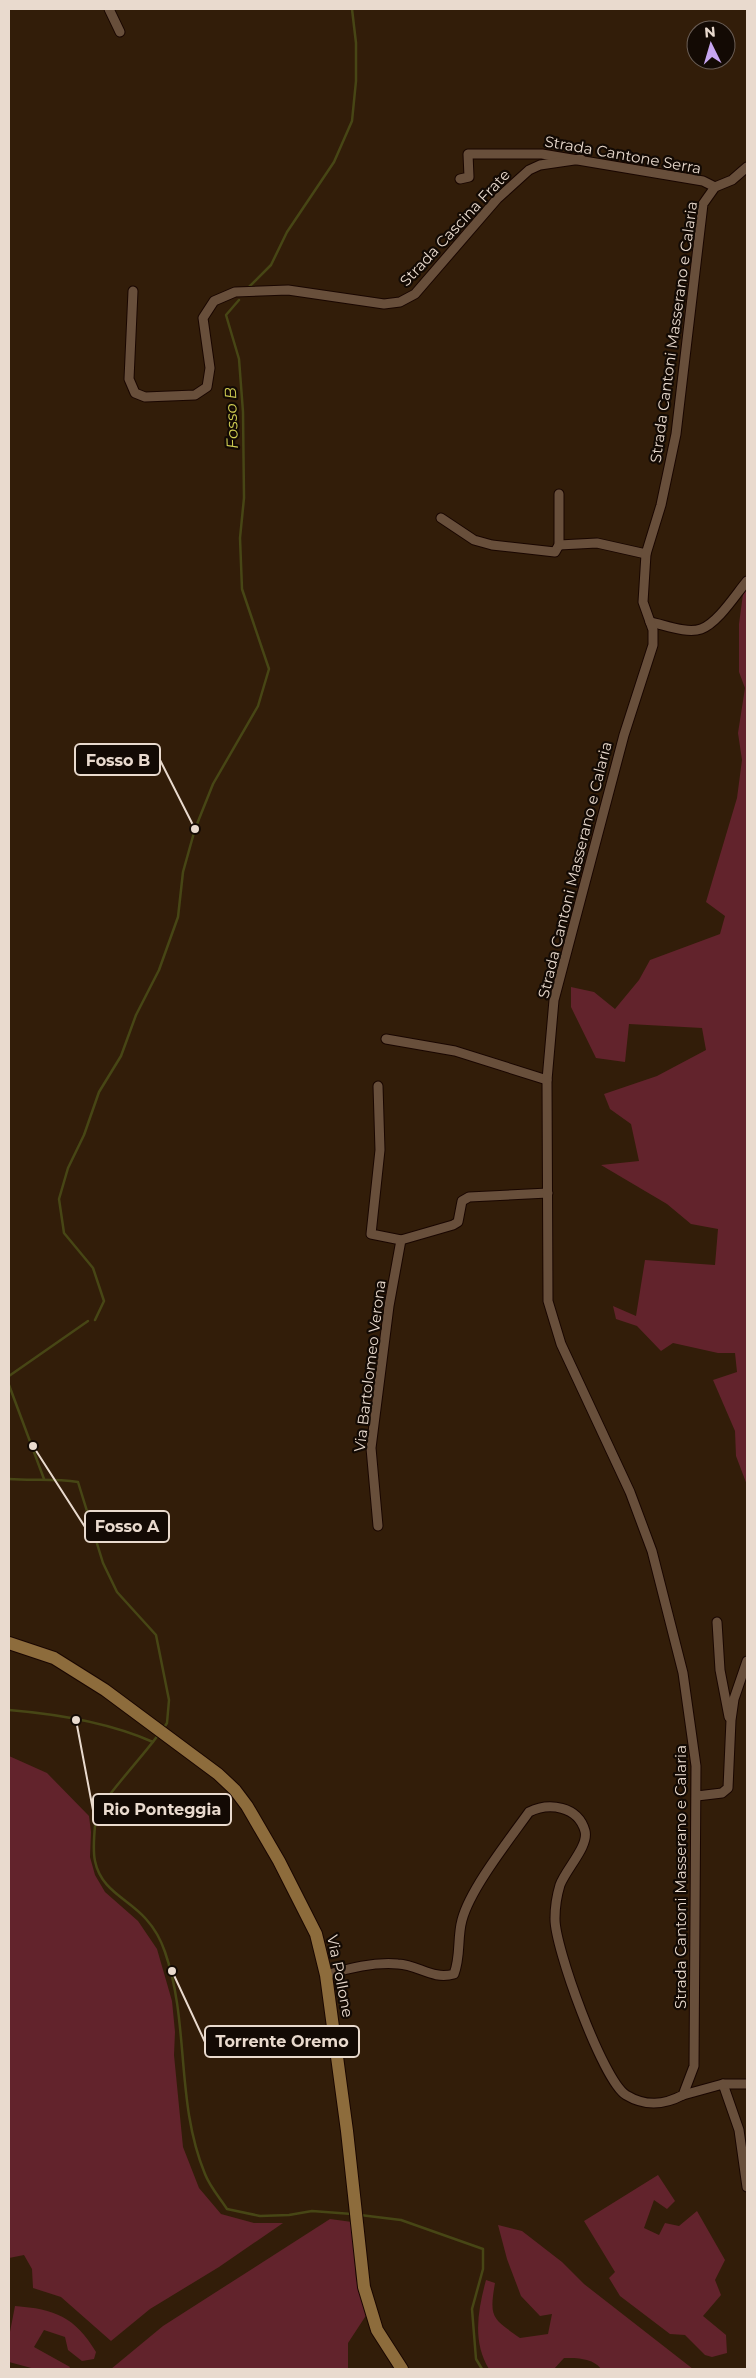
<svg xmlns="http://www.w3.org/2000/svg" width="756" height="2378" font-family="Montserrat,sans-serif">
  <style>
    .green { fill: #62232c }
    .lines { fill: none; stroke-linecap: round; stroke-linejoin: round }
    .stream { stroke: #474615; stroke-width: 2.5 }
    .street-casing { stroke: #190600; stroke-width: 11 }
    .secondary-casing { stroke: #190600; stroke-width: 14 }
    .street { stroke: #684f3b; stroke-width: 9 }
    .secondary { stroke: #8d6c3c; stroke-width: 12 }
    .labels { text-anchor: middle; stroke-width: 4.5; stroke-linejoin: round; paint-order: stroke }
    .street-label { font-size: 15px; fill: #e9dace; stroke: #130a04 }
    .water-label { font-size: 16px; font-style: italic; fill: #d1ce52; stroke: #130a04 }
    .leader { fill: none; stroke: #e9dace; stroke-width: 2 }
    .callout-dot { fill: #e9dace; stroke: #130a04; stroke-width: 2 }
    .callout { fill: #130a04; stroke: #e9dace; stroke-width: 2 }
    .callout-label { font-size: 16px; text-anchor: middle; font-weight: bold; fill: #e9dace }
  </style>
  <rect width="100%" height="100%" fill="#321d09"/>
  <g class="green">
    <path d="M747,589V1485L736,1456L735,1431L713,1380L737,1372L735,1353H718L673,1343L661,1351L637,1326L616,1319L613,1306L636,1316L645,1260L715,1265L718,1229L691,1224L667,1204L601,1165L639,1161L631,1124L610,1109L604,1094L657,1076L706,1050L702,1028L629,1024L625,1062L596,1058L571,1007V987L594,992L615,1009L639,980L650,960L720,934L725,916L706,902L737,798L742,760L738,733L745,688L739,672V624L743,594Z"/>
    <path d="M9,1756L47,1773L89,1816L91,1832L90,1857L95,1875L105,1892L138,1921L157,1949L172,2001L175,2032L174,2055L183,2147L199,2188L221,2214L254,2223H283L219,2267L150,2309L111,2341L61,2297L33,2288L32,2269L24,2255L9,2258Z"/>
    <path d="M658,2175L675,2201L667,2209L654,2200L644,2228L659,2235L665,2223L679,2226L697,2211L725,2260L715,2280L721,2295L703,2316L726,2335L727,2353L712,2357L705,2355L685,2335L670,2334L620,2296L609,2278L615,2272L584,2221Z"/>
    <path d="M330,2219L352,2222L356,2279L367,2314L348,2343V2369H111L163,2326Z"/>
    <path d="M498,2225L522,2231L562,2262L584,2284L693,2369H601C593,2358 577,2358 564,2358L554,2369H489C472,2341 478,2310 486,2280L495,2283C489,2318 492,2318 520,2338L548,2334L552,2314L540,2316L521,2296L507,2259Z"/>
    <path d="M15,2306C55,2309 75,2317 96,2352L94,2359L82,2361L68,2350L65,2337L44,2330L34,2347L70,2367L69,2369H35L9,2362V2337Z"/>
  </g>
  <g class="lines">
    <g class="stream">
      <path d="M248,288L271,265L287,232L334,162L352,121L356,81V43L352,9"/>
      <path d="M95,1320L104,1301L93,1268L64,1233L59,1199L68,1168L84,1135L99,1092L121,1056L136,1015L159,970L178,917L183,872L195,829L213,784L258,706L269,669L242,589L240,538L244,498L243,412L239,359L226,315L239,300"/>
      <path d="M9,1376L88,1321"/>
      <path d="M9,1385L44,1479"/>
      <path d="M9,1479C33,1481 53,1478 78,1482L103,1563L117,1592L156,1635L169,1700L167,1723L163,1729"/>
      <path d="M9,1710C57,1714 108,1722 153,1742"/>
      <path d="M158,1735C149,1749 97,1806 96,1815C95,1829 92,1847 95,1861C101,1891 129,1899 146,1919C155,1929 161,1940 165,1952C190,2024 175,2101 205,2174C210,2187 220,2198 227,2209L260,2216L289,2215L312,2211L352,2214"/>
      <path d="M360,2215L401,2220L483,2249V2269L472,2309L476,2359L482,2369"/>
    </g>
    <g class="street-casing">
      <g id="street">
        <path d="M109,9L120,32"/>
        <path d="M460,179L469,177L468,154H542L703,181L715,187"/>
        <path d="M133,291L129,379L135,393L145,397L195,395L207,387L210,368L203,318L214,301L235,292L288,290L384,304L400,302L415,294L497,199L529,170L540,165L581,159"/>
        <path d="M441,518L474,540L492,545L555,552L559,545V494"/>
        <path d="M559,545L597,543L646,554"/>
        <path d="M650,622C665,625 687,634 701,629C718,623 736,594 747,581"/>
        <path d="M386,1039L455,1051L547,1080"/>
        <path d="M378,1086L380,1150L371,1234L401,1240"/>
        <path d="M378,1526L371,1448L389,1306L401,1240L453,1225L458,1222L462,1201L469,1197L548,1193"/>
        <path d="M717,1622L720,1670L729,1717"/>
        <path d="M697,1796L722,1793L728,1788L731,1720L734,1699L747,1661"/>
        <path d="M326,1975C350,1968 373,1962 398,1964C419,1965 432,1980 454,1974C461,1956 457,1938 462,1920C470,1889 509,1840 529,1812C549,1802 578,1806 585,1831C589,1846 566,1869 560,1885C557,1895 555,1908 555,1918C554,1946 603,2081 626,2095C646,2107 664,2105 683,2095L694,2066L696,1766L683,1673L652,1551L630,1492L561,1344L548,1301L547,1080L554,1000L624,735L653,645V630L643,602L646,554L661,505L676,434L703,204L715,187L732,180L747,167"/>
        <path d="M723,2084L739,2130L747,2187"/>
        <path d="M683,2095L723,2084H747"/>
      </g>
    </g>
    <g class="secondary-casing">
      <path id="secondary" d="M9,1643L54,1658L105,1690L218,1774L235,1790L247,1806L279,1861L316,1934L326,1975L347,2131L364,2287L377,2330L402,2369"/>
    </g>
    <use href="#street" class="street"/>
    <use href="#secondary" class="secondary"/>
  </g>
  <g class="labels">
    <g class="street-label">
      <text transform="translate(623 155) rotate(10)" y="5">Strada Cantone Serra</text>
      <text transform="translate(455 228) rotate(-47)" y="5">Strada Cascina Frate</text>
      <text transform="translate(674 332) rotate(-82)" y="5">Strada Cantoni Masserano e Calaria</text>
      <text transform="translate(575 870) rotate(-76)" y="5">Strada Cantoni Masserano e Calaria</text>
      <text transform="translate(370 1366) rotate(-83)" y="5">Via Bartolomeo Verona</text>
      <text transform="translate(681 1877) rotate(-90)" y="5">Strada Cantoni Masserano e Calaria</text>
      <text transform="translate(340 1976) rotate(79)" y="5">Via Pollone</text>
    </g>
    <g class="water-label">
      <text transform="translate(231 418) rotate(-92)" y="6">Fosso B</text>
    </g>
  </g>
  <path class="leader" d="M195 829L160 760M33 1446L85 1527M76 1720L93 1810M172 1971L205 2042"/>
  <g class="callout-dot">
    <circle cx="195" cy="829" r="5"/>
    <circle cx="33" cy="1446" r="5"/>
    <circle cx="76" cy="1720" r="5"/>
    <circle cx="172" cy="1971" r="5"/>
  </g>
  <g class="callout">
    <rect x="75" y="744" width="85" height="31" rx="5"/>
    <rect x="85" y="1511" width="84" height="31" rx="5"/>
    <rect x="93" y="1794" width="138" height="31" rx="5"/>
    <rect x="205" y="2026" width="154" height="31" rx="5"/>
  </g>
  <g class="callout-label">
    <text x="118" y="766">Fosso B</text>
    <text x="127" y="1532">Fosso A</text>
    <text x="162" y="1815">Rio Ponteggia</text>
    <text x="282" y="2047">Torrente Oremo</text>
  </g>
  <rect width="756" height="2378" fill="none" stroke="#e9dace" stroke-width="20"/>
  <g transform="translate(711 45) rotate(355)"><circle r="24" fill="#130a04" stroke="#695d55"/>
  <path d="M0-4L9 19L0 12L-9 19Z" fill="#c7a6f0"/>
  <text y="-8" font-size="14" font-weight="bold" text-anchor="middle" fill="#e9dace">N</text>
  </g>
</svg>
